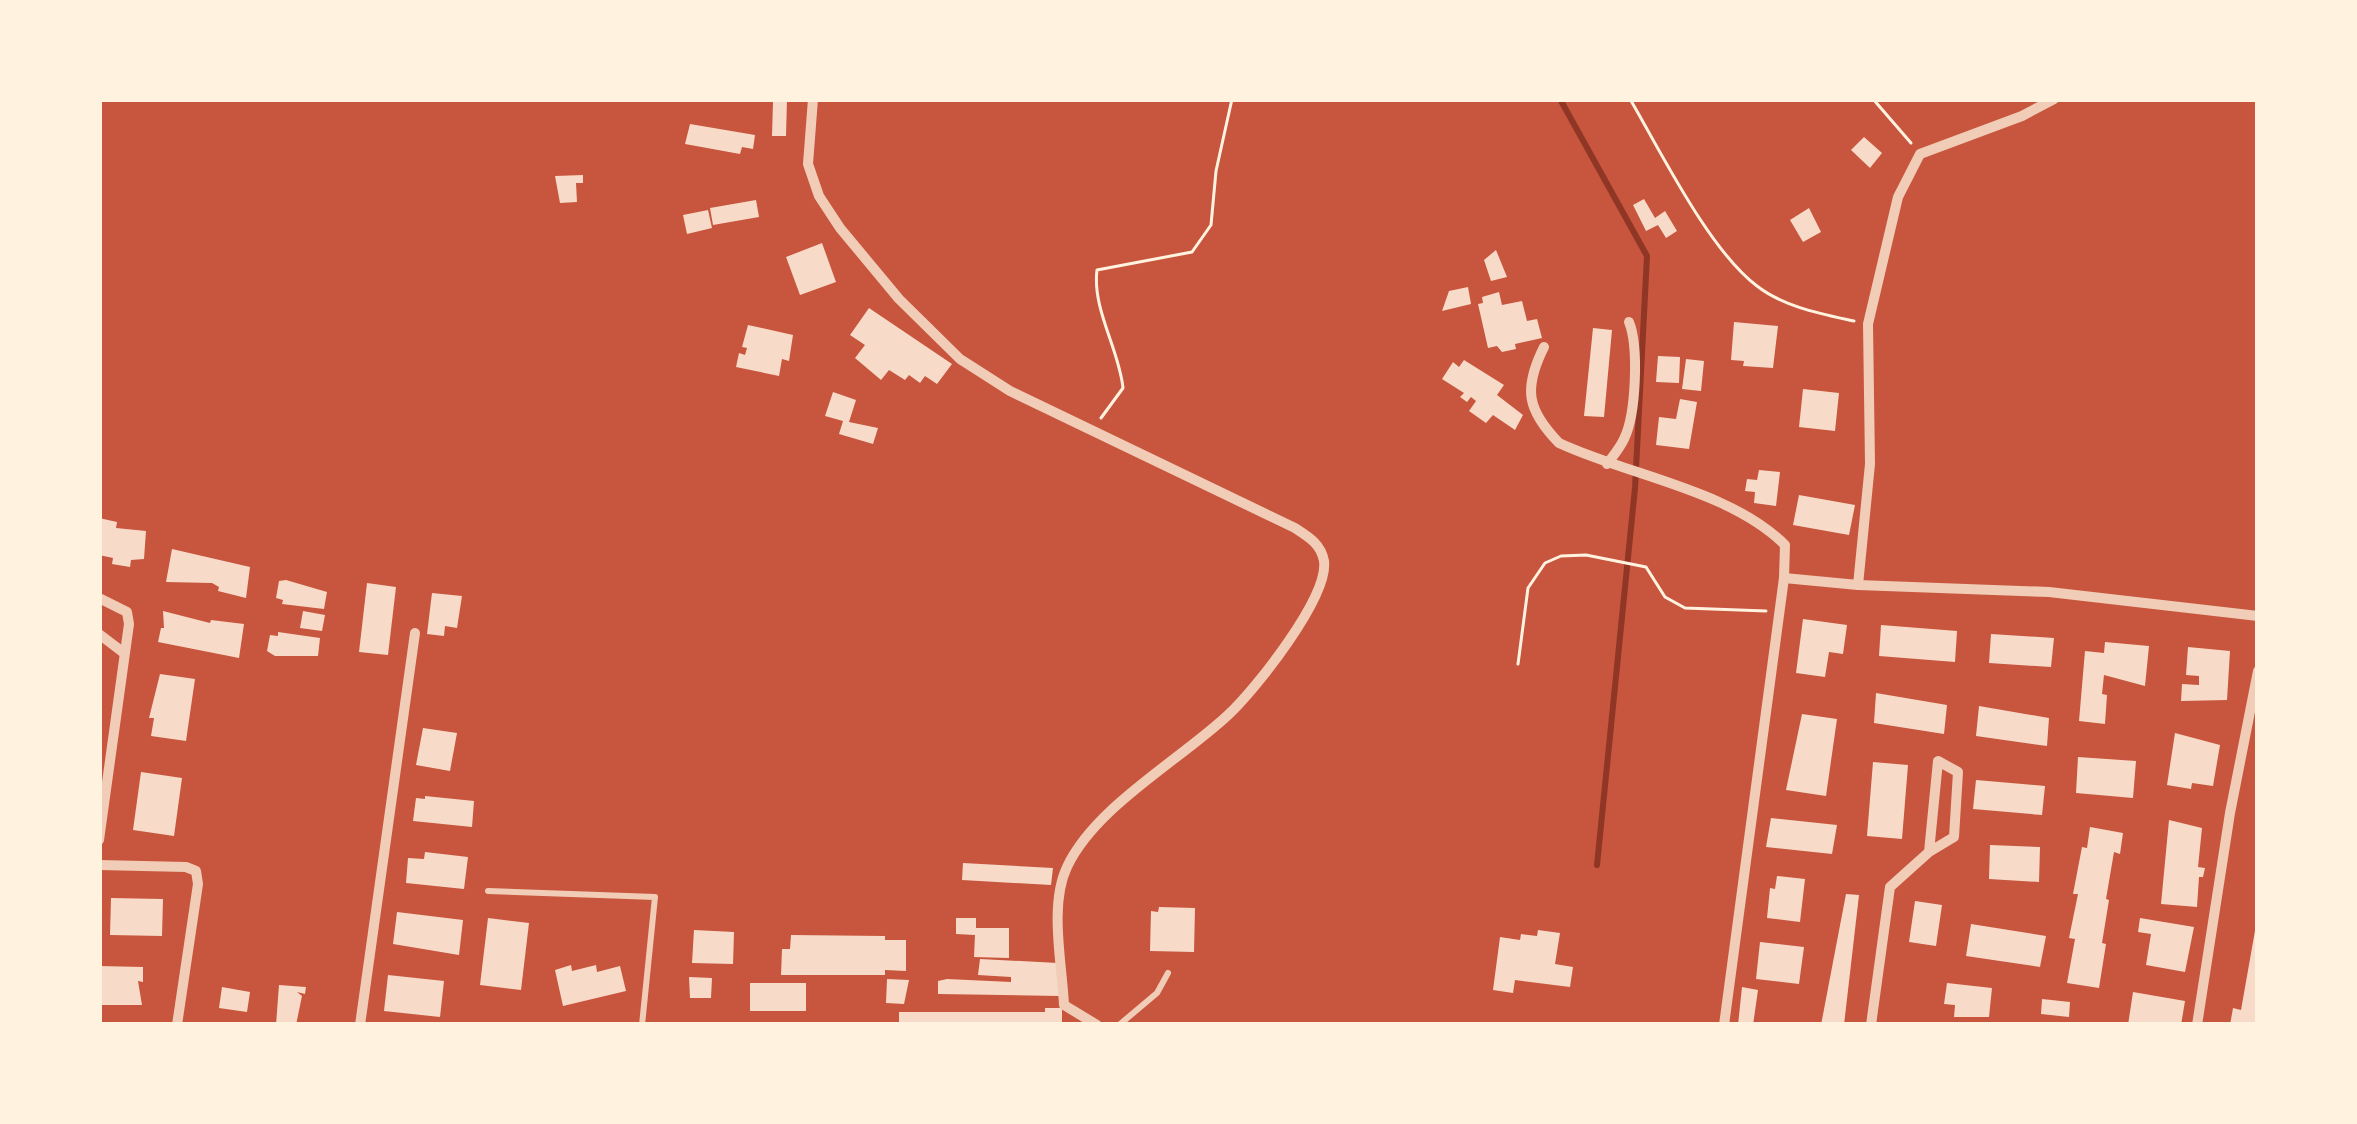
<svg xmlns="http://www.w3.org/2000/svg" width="2357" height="1124" font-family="'PT Sans',sans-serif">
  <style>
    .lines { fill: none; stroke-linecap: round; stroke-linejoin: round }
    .stream { stroke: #8f3625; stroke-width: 6 }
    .building { fill: #f7dbc8 }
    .path { stroke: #fff3e0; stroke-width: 3 }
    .service { stroke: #f1ccb7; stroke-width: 6 }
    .minor { stroke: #f1ccb7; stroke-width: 10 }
  </style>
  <rect width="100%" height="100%" fill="#c8553d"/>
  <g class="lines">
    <path class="stream" d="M1560,99L1647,256L1635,488L1597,865"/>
  </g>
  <g class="building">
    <path d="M779,99H787L786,136H772L773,102Z"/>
    <path d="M690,124L755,135L753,149L742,147L740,154L685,144Z"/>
    <path d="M1864,137L1882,153L1870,168L1851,150Z"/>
    <path d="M583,175V183H576L577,202L560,203L555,176Z"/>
    <path d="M1644,199L1655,218L1665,211L1677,231L1666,238L1658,225L1646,231L1633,205Z"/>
    <path d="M756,200L759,217L713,225L710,208Z"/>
    <path d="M1809,208L1821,232L1803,242L1790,220Z"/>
    <path d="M708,210L712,228L687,234L683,215Z"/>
    <path d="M822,243L836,282L800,295L786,257Z"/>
    <path d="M1496,250L1507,277L1491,281L1484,260Z"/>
    <path d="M1468,287L1471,304L1442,311L1449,291Z"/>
    <path d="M1499,292L1502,305L1522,301L1527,321L1537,319L1542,338L1515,344L1516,349L1502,352L1497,346L1488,348L1478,304L1483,303L1482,297Z"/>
    <path d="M869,308L952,364L937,384L925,376L920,383L909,375L905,380L889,370L881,380L855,358L865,345L850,335Z"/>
    <path d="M1734,322L1778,326L1773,368L1743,366L1744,361L1731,360Z"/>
    <path d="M748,325L793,335L789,361L782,359L779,376L736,367L739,353L745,355L747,348L742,347Z"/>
    <path d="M1593,328L1612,330L1604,417L1584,416Z"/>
    <path d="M1658,356L1680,357L1679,383L1656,382Z"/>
    <path d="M1686,359L1704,361L1701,391L1682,389Z"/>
    <path d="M1464,360L1504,385L1497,395L1523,415L1515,430L1493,415L1486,423L1469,411L1476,401L1471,397L1467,402L1460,397L1464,393L1442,379L1453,362L1459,367Z"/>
    <path d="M1803,389L1839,393L1835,431L1799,427Z"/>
    <path d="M833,392L856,400L849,422L878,428L873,444L839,434L843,421L825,416Z"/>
    <path d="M1680,399L1697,402L1689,449L1656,445L1659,417L1676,419Z"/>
    <path d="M1759,470L1780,472L1776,506L1754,503L1755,492L1745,491L1747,479L1757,480Z"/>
    <path d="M1799,495L1855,505L1849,535L1793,525Z"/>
    <path d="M99,518L117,522L116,528L146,531L144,559L131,560L130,567L112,564L113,558L99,555Z"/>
    <path d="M172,549L250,567L246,598L218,591L219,587L212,583L166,582Z"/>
    <path d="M286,580L327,592L324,609L282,604L283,600L276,598L279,581Z"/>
    <path d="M367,583L396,587L388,655L359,652Z"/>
    <path d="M432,593L462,596L457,628L445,626L444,636L427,634Z"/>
    <path d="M163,611L210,623L211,620L244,624L239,658L158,642L161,628H164Z"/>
    <path d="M303,611L325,615L322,631L300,628Z"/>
    <path d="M1803,619L1847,625L1843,654L1829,652L1825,677L1796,673Z"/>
    <path d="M1881,625L1957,631L1955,662L1879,656Z"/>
    <path d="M278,632L320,638L318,656H275L267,651L270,635L278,636Z"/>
    <path d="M1991,634L2054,638L2051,667L1989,663Z"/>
    <path d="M2105,642L2149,646L2145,686L2104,675L2102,694L2107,695L2105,724L2079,721L2085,651L2104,653Z"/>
    <path d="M2188,647L2230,651L2227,700L2181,701L2182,684L2199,685V676L2186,675Z"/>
    <path d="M160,674L195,679L186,741L151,736L154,718H149Z"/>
    <path d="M1876,693L1947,705L1944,734L1874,723Z"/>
    <path d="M1979,706L2049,718L2047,746L1976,736Z"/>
    <path d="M1802,714L1837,719L1826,796L1786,790Z"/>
    <path d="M423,728L457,733L450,771L416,765Z"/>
    <path d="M2175,733L2220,745L2213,786L2192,783L2191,789L2167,785Z"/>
    <path d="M2078,757L2136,761L2133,798L2076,793Z"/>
    <path d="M1873,762L1908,765L1902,839L1867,836Z"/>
    <path d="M141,772L182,778L174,836L133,830Z"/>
    <path d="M1976,780L2045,786L2042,815L1973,809Z"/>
    <path d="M425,796L474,801L472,827L413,821L416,798L425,799Z"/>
    <path d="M1771,818L1837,825L1832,854L1766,847Z"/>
    <path d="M2169,820L2202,828L2198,867L2205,868L2203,877H2199L2197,907L2161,904Z"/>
    <path d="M2090,827L2123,833L2120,854L2114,852L2106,899L2109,900L2102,943L2106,944L2099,988L2067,983L2075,939L2069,938L2078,894H2073L2082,847L2087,848Z"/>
    <path d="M1990,845L2040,847L2039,882L1989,879Z"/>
    <path d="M425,852L468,857L464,889L406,883L408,858L424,859Z"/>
    <path d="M963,863L1053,868L1051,885L962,880Z"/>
    <path d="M1777,876L1805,879L1800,922L1767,918L1770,888L1775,889Z"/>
    <path d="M1846,894L1859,895L1844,1025H1821Z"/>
    <path d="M111,898L163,899L162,936L110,935Z"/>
    <path d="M1915,901L1942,905L1936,946L1909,942Z"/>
    <path d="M1159,907L1195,908L1194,952L1150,951L1151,911L1158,912Z"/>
    <path d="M397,912L463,920L459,955L393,944Z"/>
    <path d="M488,918L529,923L521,990L480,985Z"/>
    <path d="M956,918H976V928H1009V958L974,957L975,935L956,934Z"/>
    <path d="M2140,918L2194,927L2185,972L2146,965L2151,934L2138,932Z"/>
    <path d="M1971,924L2046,936L2040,967L1966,956Z"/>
    <path d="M2256,925L2258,1025H2230L2233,1008L2241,1010Z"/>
    <path d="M694,930L734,932L733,964L692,963Z"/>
    <path d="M1538,930L1560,933L1555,964L1573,967L1570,987L1515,980L1513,993L1493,990L1500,937L1520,940L1521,934L1537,936Z"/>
    <path d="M791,935L885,936V940H906V971L885,970V975H781L782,949H790Z"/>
    <path d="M1760,942L1804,947L1799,984L1756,979Z"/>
    <path d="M980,959L1058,963L1060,996L938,994V981L947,979L1011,982V977L978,975Z"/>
    <path d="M571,965L572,971L596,965L597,972L620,966L626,991L563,1006L555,970Z"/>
    <path d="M99,966L143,967V982L138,981L142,1005H99Z"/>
    <path d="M388,975L444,981L440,1017L384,1011Z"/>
    <path d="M689,977L712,978L711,998H690Z"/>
    <path d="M887,979L909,980L904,1004L886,1003Z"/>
    <rect x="750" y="983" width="56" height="28"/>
    <path d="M1947,983L1992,988L1989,1017H1954L1955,1005L1944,1004Z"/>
    <path d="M279,985L306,987L305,994L297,992L302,996L296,1025H276Z"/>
    <path d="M222,987L250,992L247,1012L219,1008Z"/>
    <path d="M1742,987L1758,990L1753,1025H1738Z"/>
    <path d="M2133,992L2185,1001L2181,1025H2128Z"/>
    <path d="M2042,999L2070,1002L2069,1017L2041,1014Z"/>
    <path d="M1045,1008H1062V1025H899V1012H1045Z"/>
  </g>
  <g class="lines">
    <g class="path">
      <path d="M1630,99C1661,152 1709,250 1757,286C1784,307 1822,314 1854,321"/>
      <path d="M1873,99L1911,143"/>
      <path d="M1101,418L1123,388C1119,349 1092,309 1097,270L1192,252L1211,225L1216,171L1232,99"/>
      <path d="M1518,664L1528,588L1545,563L1561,556L1586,555L1646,567L1665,597L1685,608L1766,611"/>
    </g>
    <g class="service">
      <path d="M488,891L655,897L642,1025"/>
      <path d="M1119,1025L1157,993L1168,973"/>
    </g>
    <g class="minor">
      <path d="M813,99L808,164L819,196L840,228L899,299L960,359L1010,391L1295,528C1309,537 1321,544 1324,561C1329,597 1255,690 1228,715C1180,760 1095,807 1067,867C1049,905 1062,963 1064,1005L1097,1025"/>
      <path d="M1544,347C1523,389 1527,410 1559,443C1630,476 1730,490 1785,545L1784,578"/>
      <path d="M1607,464C1613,456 1620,448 1624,439C1636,415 1639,347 1629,322"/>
      <path d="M1858,585L2049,592L2258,616"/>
      <path d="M99,598L127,612L129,624L99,840"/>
      <path d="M99,634L124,653"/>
      <path d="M99,865L186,867L196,871L198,884L177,1025"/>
      <path d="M360,1025L415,633"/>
      <path d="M1724,1025L1784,578L1858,585L1870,464L1868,324L1898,197L1920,154L2022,116L2054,99"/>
      <path d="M1871,1025L1890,887L1929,852L1954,837L1958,772L1938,761L1929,852"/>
      <path d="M2197,1025L2230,813L2258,671"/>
    </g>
  </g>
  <rect width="2357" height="1124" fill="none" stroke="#fff3e0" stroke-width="204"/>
</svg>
